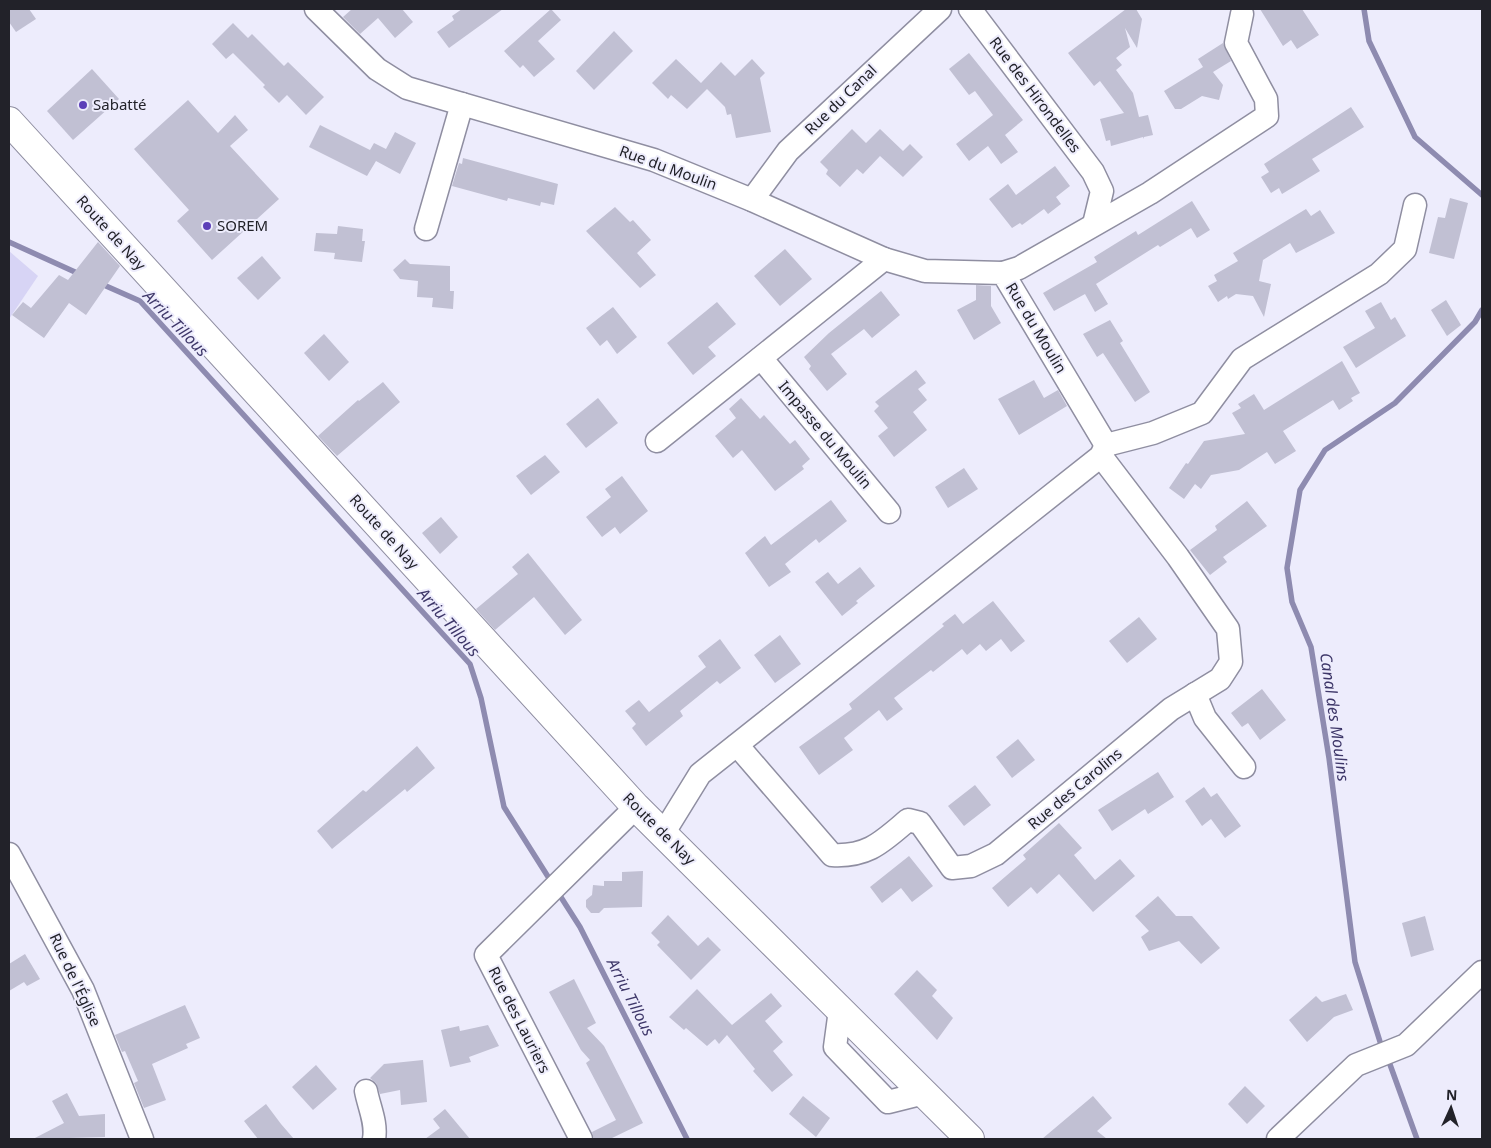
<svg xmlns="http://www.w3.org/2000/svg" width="1491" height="1148" font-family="'Noto Sans',sans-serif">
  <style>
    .green { fill: #d7d4f5 }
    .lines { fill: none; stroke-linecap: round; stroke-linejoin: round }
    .stream { stroke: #8e8bb0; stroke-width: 5.5 }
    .building { fill: #c1c0d3 }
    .minor-casing { stroke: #8f8ea1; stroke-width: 25 }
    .major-casing { stroke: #8f8ea1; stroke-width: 30 }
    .minor { stroke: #fff; stroke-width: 22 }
    .major { stroke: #fff; stroke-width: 28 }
    .poi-dot { fill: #5c3fb8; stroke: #edecfc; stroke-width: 2 }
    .labels { text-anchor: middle; stroke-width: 4; stroke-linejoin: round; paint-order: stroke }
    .street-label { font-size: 15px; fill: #222229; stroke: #edecfc }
    .poi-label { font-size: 15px; fill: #222229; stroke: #edecfc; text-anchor: start }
    .water-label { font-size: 16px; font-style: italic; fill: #3e3769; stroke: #edecfc }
  </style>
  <rect width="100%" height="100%" fill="#edecfc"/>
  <path class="green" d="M9,251L38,276L9,319Z"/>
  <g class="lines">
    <g class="stream">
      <path d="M1364,9L1369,41L1415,137L1482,195"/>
      <path d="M9,242L75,272"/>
      <path d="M106,286L140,301L470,664L481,698L504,807L552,883"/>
      <path d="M557,891L580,927L687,1139"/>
      <path d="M1382,1048L1355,962L1329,758L1311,647L1292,602L1287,568L1300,490L1325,450L1395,403L1475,322L1482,310"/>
      <path d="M1388,1059L1417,1139"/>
    </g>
  </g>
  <g class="building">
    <path d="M9,9H29L36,19L16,32L9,22Z"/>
    <path d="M352,9H402L413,22L395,38L378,18L360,34L343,17Z"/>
    <path d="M462,9H503L449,48L437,32L454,20L452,16Z"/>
    <path d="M551,9L561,20L538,41L555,59L534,77L523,65L520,68L504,51Z"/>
    <path d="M1126,9H1136L1142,19L1137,48L1125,28L1130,47L1116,58L1122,65L1116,70L1133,93L1139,117L1148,115L1153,135L1144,137V139L1143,137L1111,146L1110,140L1106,141L1100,119L1124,113L1100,81L1094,86L1068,53Z"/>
    <path d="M1260,9H1302L1319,35L1297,49L1291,40L1283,46Z"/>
    <path d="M233,23L248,38L252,34L284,66L288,62L324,97L306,115L287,95L279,103L263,87L265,85L233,53L226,59L212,44Z"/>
    <path d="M614,31L633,51L594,90L576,71Z"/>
    <path d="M1223,43L1231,61L1213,72L1223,85L1219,100L1202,96L1181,109H1175L1164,91L1203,67L1198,59Z"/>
    <path d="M969,53L1023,120L1005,135L1018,152L1001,164L988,146L969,161L956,144L993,115L975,91L969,95L949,69Z"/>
    <path d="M676,59L701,83L721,62L735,76L752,59L765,73L760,78L771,132L736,138L731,114L727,115L725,107L707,89L687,109L671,95L668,99L652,83Z"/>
    <path d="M92,69L119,99L73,140L47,111Z"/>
    <path d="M188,100L218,133L235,115L248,130L230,146L279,199L212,260L177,221L189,210L134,149Z"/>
    <path d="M1351,107L1364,127L1312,159L1320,171L1282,194L1279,188L1271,193L1261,177L1269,172L1264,164Z"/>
    <path d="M320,125L370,150L374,143L386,149L395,132L416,143L400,174L376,161L367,176L309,147Z"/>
    <path d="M852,129L866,143L880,129L903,151L910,144L923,157L903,177L880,156L863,174L857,169L840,187L826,174L828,170L820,162Z"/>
    <path d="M463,158L558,184L554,205L541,202L540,206L508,198L507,201L452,186L459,163L462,164Z"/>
    <path d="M1055,166L1070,186L1056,197L1061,204L1048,214L1044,209L1022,225L1020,223L1012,228L989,199L1008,184L1016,195Z"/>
    <path d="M1450,198L1468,203L1454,259L1429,253L1438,217L1445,218Z"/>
    <path d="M1192,201L1210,230L1197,238L1191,228L1160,247L1158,245L1096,284L1108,304L1095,312L1085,294L1054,311L1043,293L1097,262L1094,257L1136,231L1138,235Z"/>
    <path d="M615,207L630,222L633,220L651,240L637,253L656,275L640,288L586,231Z"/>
    <path d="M1306,209L1311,216L1320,210L1335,233L1296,253L1290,243L1263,260L1259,281L1271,284L1264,317L1253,296L1236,294L1228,299L1227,296L1218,302L1208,286L1217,281L1214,275L1238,261L1233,253Z"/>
    <path d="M338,226L363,229L362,241H365L362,262L334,259L335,253L314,251L316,233L337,234Z"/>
    <path d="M98,242L120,266L86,315L69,303L44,338L12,315L23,302L31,308L59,275L68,280Z"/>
    <path d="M785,249L812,279L780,306L754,276Z"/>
    <path d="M262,256L281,278L258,300L237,278Z"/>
    <path d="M405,259L410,264L450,266V291H454L453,309L432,307L433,298L417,297L418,281L400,279L393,270Z"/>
    <path d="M976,285L991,286V306L1001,323L974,340L957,310L976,300Z"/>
    <path d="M881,291L900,315L872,338L864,329L831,354L847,374L827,391L809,369L811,366L804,357L829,333Z"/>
    <path d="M1446,300L1461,325L1447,336L1431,310Z"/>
    <path d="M717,302L736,324L708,347L716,356L693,375L667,343Z"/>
    <path d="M1381,302L1391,320L1395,317L1406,336L1356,368L1343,347L1375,328L1365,311Z"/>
    <path d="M613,307L637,337L617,354L607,340L600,346L586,328Z"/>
    <path d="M1110,320L1123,341L1120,343L1150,392L1135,402L1103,353L1097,357L1083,334Z"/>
    <path d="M324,334L349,362L329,381L304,353Z"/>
    <path d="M1342,361L1360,393L1351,398L1353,401L1339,410L1333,400L1283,431L1296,451L1275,464L1267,452L1239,470L1211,475L1201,489L1195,484L1184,499L1169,488L1186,463L1188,464L1204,441L1245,434L1232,413L1241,408L1238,404L1254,394L1264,410Z"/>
    <path d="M916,370L926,383L918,389L927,400L913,412L927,430L894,457L878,436L888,428L874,411L879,406L875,402Z"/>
    <path d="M1034,380L1044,398L1058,390L1067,406L1019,435L998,399Z"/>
    <path d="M383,382L400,402L337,456L318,436L358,400L359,401Z"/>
    <path d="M598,398L618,423L586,448L566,424Z"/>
    <path d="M741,398L760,419L764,415L790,444L795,440L810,459L802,466L804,469L775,491L742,450L733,458L715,436L736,418L729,409Z"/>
    <path d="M545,455L560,472L531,495L516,476Z"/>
    <path d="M964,468L978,489L948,508L935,487Z"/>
    <path d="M622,476L648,511L620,534L615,527L602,537L586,517L611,497L605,489Z"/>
    <path d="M831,500L847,521L819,543L816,539L785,564L791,572L769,587L745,553L765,536L771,545Z"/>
    <path d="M1247,501L1267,526L1223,557L1227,562L1210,575L1190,550L1217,530L1215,526Z"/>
    <path d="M441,517L458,537L440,554L422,533Z"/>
    <path d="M528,553L582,620L565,635L534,597L495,630L476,609L518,574L512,567Z"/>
    <path d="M860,567L875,586L856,601L858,603L842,616L815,582L828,572L838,584Z"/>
    <path d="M993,601L1025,641L1011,652L1001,639L986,651L980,644L967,655L962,649L933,672L931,670L894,698L903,709L887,721L879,710L844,738L853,750L819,775L799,747L852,709L849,704L944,626L942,624L955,614L963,624Z"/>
    <path d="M1139,617L1157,639L1127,663L1109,641Z"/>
    <path d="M780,635L801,664L775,683L754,655Z"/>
    <path d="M720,639L741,668L720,684L717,681L680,711L683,716L646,746L632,728L636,724L625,711L639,700L649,712L706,667L698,656Z"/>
    <path d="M1262,689L1286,720L1260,740L1248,723L1242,727L1231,713Z"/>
    <path d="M1018,739L1035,760L1012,778L996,757Z"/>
    <path d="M417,746L435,768L407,792L405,789L332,849L317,831L363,790L366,792Z"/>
    <path d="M1158,772L1174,797L1148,814L1145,809L1112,831L1098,810Z"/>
    <path d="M975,785L991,805L964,826L948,806Z"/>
    <path d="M1204,787L1211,797L1217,793L1241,826L1225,838L1211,819L1202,826L1185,801Z"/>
    <path d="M1059,823L1082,848L1074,855L1095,880L1120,859L1135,876L1093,912L1059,874L1037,894L1031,887L1008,907L992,888L1026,859L1023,855Z"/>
    <path d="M909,856L933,886L912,902L901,888L882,903L870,887Z"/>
    <path d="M643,871L642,907L604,908L599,913H591L586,907V900L592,895L593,885L604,886V881H622V872Z"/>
    <path d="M1158,896L1176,916H1192L1220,948L1201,964L1179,941L1149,951L1141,937L1149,931L1135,916Z"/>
    <path d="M668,915L698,946L708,937L721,950L691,980L657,945L660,942L651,933Z"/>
    <path d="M1425,916L1434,950L1411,957L1402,923Z"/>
    <path d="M25,954L40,979L27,986L24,982L9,991V964Z"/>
    <path d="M917,970L937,990L932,996L953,1018L937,1040L894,994Z"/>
    <path d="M574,979L596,1023L587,1028L604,1046L643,1123L610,1139H594L592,1132L616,1120L586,1063L590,1060L581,1050L549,992Z"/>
    <path d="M697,989L732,1025L771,993L782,1006L765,1021L783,1042L773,1051L793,1075L772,1092L753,1071L755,1069L727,1035L719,1044L715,1039L707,1046L686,1028L684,1030L669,1017Z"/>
    <path d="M1346,994L1353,1010L1334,1017L1307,1042L1289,1020L1316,996L1322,1002Z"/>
    <path d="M185,1005L200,1038L186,1044L188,1048L152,1064L166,1100L144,1108L134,1083L138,1081L125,1051L122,1052L115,1035Z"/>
    <path d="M488,1025L499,1046L469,1057L471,1062L450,1067L441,1030L459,1026L460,1031Z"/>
    <path d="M423,1060L427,1102L401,1105L400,1090L380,1094L376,1083L370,1078L384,1064Z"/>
    <path d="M316,1065L337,1089L313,1110L292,1087Z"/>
    <path d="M1245,1086L1265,1106L1247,1124L1228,1104Z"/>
    <path d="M67,1093L79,1116L105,1114V1137L33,1139L64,1123L52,1101Z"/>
    <path d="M803,1096L830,1118L816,1137L789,1114Z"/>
    <path d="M1093,1096L1112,1118L1097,1131L1107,1139H1042Z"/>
    <path d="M266,1104L281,1124L294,1139H258L244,1121Z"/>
    <path d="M445,1109L470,1139H425L440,1128L433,1119Z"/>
  </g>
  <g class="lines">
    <g class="minor-casing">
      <g id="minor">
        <path d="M316,9L377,69L407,88L654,160L752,200L884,259L925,271L1003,273L1106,445L1153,433L1202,413L1242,359L1379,274L1405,249L1415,205"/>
        <path d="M970,9L1093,172L1102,191L1094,224"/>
        <path d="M752,200L788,151L940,9"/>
        <path d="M426,229L462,104"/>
        <path d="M1003,273L1019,268L1150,193L1267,116L1266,99L1236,43L1242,14"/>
        <path d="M761,358L889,512"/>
        <path d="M657,441L884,259"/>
        <path d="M1195,694L1205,718L1244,767"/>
        <path d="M737,745L832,855C868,857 882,842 908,820L920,823L952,868L971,866L996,854L1171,709L1220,679L1231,662L1228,629L1178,557L1101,456"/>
        <path d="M663,834L700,774L1101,456L1106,445"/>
        <path d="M9,854L83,990L142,1139"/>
        <path d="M840,1010L835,1047L888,1102L924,1093"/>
        <path d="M366,1091C369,1107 377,1123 374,1139"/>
        <path d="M581,1139L486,955L636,807"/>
        <path d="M1278,1139L1356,1065L1406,1045L1482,972"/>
      </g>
    </g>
    <g class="major-casing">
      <path id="major" d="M9,121L636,807L970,1139"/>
    </g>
    <use href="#minor" class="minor"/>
    <use href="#major" class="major"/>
  </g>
  <g class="poi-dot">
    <circle cx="83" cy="105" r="5"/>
    <circle cx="207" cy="226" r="5"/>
  </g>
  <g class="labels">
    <g class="street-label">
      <text transform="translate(1035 95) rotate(53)" y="5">Rue des Hirondelles</text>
      <text transform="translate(841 100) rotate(-44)" y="5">Rue du Canal</text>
      <text transform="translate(668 168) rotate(20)" y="5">Rue du Moulin</text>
      <text transform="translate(111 233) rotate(48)" y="5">Route de Nay</text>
      <text transform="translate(1036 328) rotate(59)" y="5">Rue du Moulin</text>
      <text transform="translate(825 435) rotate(50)" y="5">Impasse du Moulin</text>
      <text transform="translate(384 532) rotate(48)" y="5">Route de Nay</text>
      <text transform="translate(1075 789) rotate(-40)" y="5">Rue des Carolins</text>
      <text transform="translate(659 829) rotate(45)" y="5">Route de Nay</text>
      <text transform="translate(75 980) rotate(65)" y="5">Rue de l'Église</text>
      <text transform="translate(519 1020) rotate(63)" y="5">Rue des Lauriers</text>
    </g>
    <g class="poi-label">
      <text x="93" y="110">Sabatté</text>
      <text x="217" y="231">SOREM</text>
    </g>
    <g class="water-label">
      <text transform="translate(176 323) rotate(46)" y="6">Arriu Tillous</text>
      <text transform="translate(449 622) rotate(49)" y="6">Arriu Tillous</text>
      <text transform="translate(1335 717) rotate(82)" y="6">Canal des Moulins</text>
      <text transform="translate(631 997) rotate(63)" y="6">Arriu Tillous</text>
    </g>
  </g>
  <rect width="1491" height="1148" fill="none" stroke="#222229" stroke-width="20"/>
  <g transform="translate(1451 1108) rotate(3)" stroke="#edecfc" stroke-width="4" paint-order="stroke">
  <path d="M0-4L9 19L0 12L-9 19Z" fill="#222229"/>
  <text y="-8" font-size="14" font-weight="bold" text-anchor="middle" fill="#222229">N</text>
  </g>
</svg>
